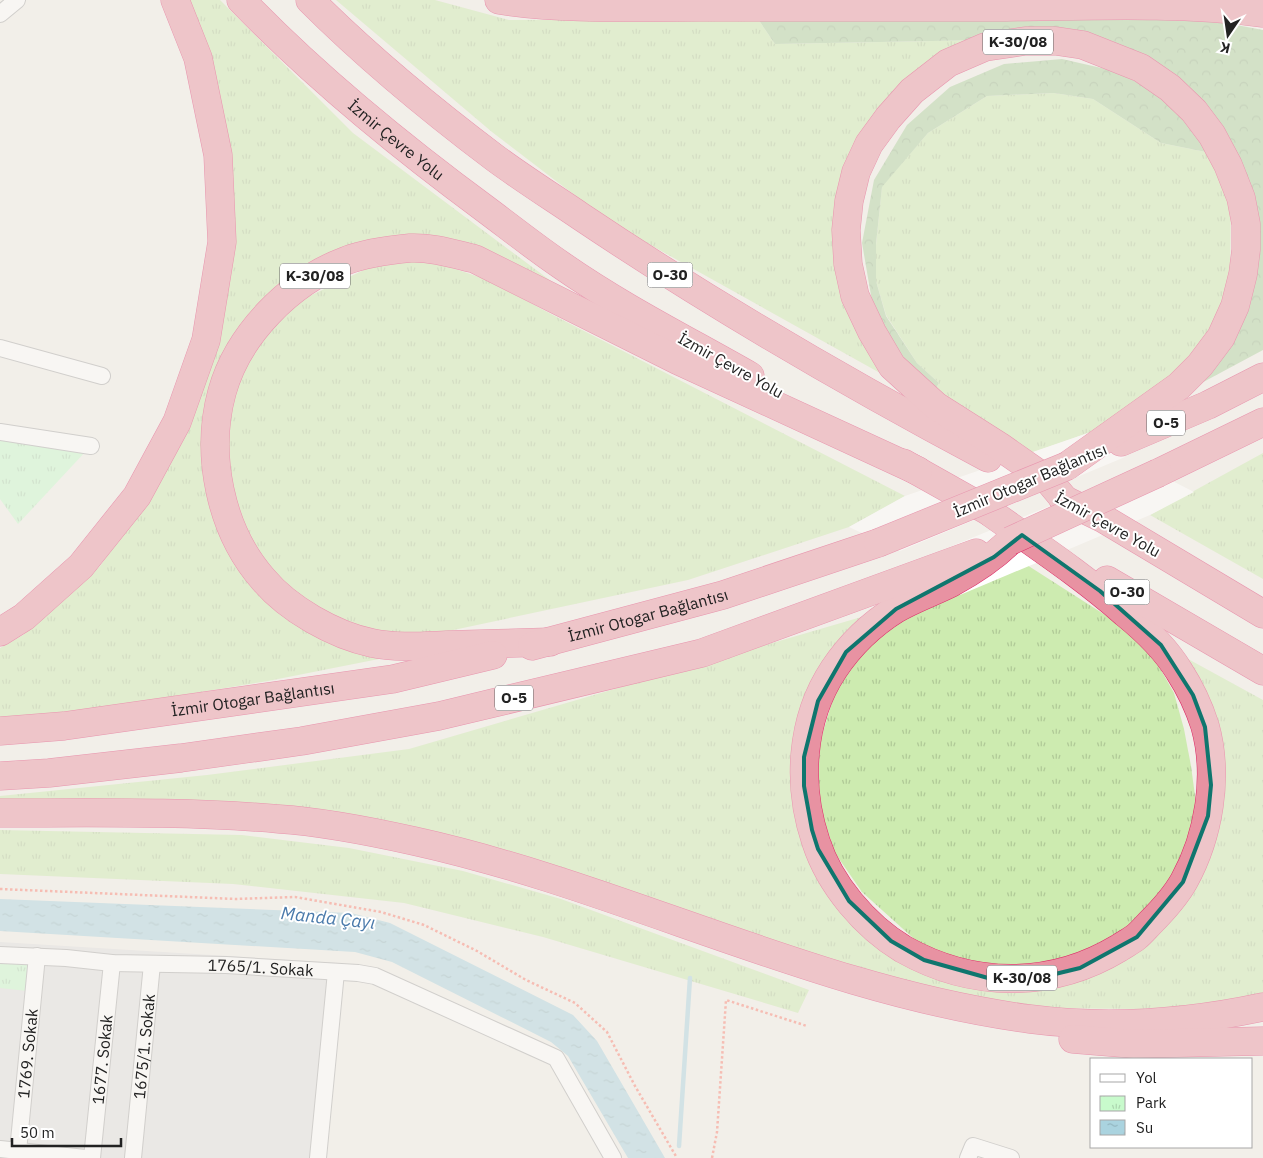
<svg xmlns="http://www.w3.org/2000/svg" width="1263" height="1158" font-family="'IBM Plex Sans',sans-serif">
  <style>
    .residential { fill: #e0dfdf }
    .grass { fill: url(#grass-tufts) }
    .forest { fill: url(#forest-crowns) }
    .park { fill: url(#park-tufts) }
    .water { fill: url(#water-ripples) }
    .pier { fill: #fff }
    .lines { fill: none; stroke-linecap: round; stroke-linejoin: round }
    .stream { stroke: #aad3df; stroke-width: 4.5 }
    .street-casing { stroke: #a9a9a9; stroke-width: 18 }
    .highway-casing { stroke: #dc2a67; stroke-width: 29 }
    .path { stroke: #fa8072; stroke-width: 2.5; stroke-dasharray: 2.5 2.5; stroke-linecap: butt }
    .street { stroke: #fff; stroke-width: 16 }
    .highway { stroke: #e892a2; stroke-width: 28 }
    .highway-bridge-casing { stroke: #dc2a67; stroke-width: 29; stroke-linecap: butt }
    .highway-bridge { stroke: #e892a2; stroke-width: 28 }
    .marked { fill: none; stroke: #0f766e; stroke-width: 4; stroke-linejoin: round }
    .labels { text-anchor: middle; stroke-width: 4; stroke-linejoin: round; paint-order: stroke }
    .shield { fill: #fff; stroke: #646464; stroke-width: 1 }
    .shield-label { font-size: 15px; font-weight: bold; fill: #222 }
    .street-label { font-size: 16px; fill: #222; stroke: #fff }
    .water-label { font-size: 18px; font-style: italic; fill: #4a7aab; stroke: #fff }
  </style>
  <defs>
    <pattern id="grass-tufts" width="24" height="20" patternUnits="userSpaceOnUse" patternTransform="scale(1.25)"><rect width="24" height="20" fill="#cdebb0"/><path d="M3 7l-1-3M5 7V3M7 7l1-3M15 17l-1-3M17 17v-4M19 17l1-3" fill="none" stroke="#b0c997"/></pattern>
    <pattern id="forest-crowns" width="20" height="18" patternUnits="userSpaceOnUse" patternTransform="scale(1.25)"><rect width="20" height="18" fill="#add19e"/><path d="M2 6a3 3 0 1 1 6 0M12 15a3 3 0 1 1 6 0" fill="none" stroke="#95b388"/></pattern>
    <pattern id="park-tufts" width="24" height="20" patternUnits="userSpaceOnUse" patternTransform="scale(1.25)"><rect width="24" height="20" fill="#c8facc"/><path d="M3 7l-1-3M5 7V3M7 7l1-3M15 17l-1-3M17 17v-4M19 17l1-3" fill="none" stroke="#acd6af"/></pattern>
    <pattern id="water-ripples" width="26" height="14" patternUnits="userSpaceOnUse" patternTransform="scale(1.25)"><rect width="26" height="14" fill="#aad3df"/><path d="M2 4q2-2 4 0t4 0M15 11q2-2 4 0t4 0" fill="none" stroke="#92b5bf"/></pattern>
  </defs>
  <rect width="100%" height="100%" fill="#f2efe9"/>
  <path class="residential" d="M0,942L340,963L326,1158H0Z"/>
  <g class="grass">
    <path d="M184,0H220L353,133L567,293L488,255L345,249L223,368L234,559L384,658L268,681L104,708L0,718V648L23,635L100,566L161,478L230,244Z"/>
    <path d="M336,0H435L509,20L758,19L775,44L985,40L862,139L842,293L880,373L611,223L492,132Z"/>
    <path d="M1054,93L1093,99L1161,143L1211,153L1231,197L1230,283L1210,333L1185,371L1138,411L1088,433L1028,454L935,390L939,383L917,363L886,315L876,281V245L882,186L928,133L987,96Z"/>
    <path d="M426,259L488,280L551,314L905,496L849,527L688,580L430,635L367,634L284,588L257,555L230,499L225,453L232,396L257,346L299,301L368,268Z"/>
    <path d="M1263,453V579L1150,515Z"/>
    <path d="M1027,565L1127,629L1157,663L1174,693L1184,729L1191,766L1196,803L1188,841L1174,872L1147,910L1111,940L1086,952L1015,970L970,964L923,947L862,892L835,853L817,799L820,742L835,692L864,650L910,615Z"/>
    <path d="M875,613L815,690L811,846L916,968L1101,967L1213,827L1179,654L1263,700V995L1231,1004L1140,1009L1025,1008L893,978L451,841L0,802V796L207,775L409,749Z"/>
    <path d="M0,830L242,835L349,848L463,871L561,899L809,990L798,1013L543,937L404,903L233,884L0,874Z"/>
  </g>
  <g class="forest">
    <path d="M1052,18L1215,21L1263,30V350L1194,387L1216,358L1251,195L1132,55L985,40L775,44L758,19Z"/>
    <path d="M1062,59L1119,72L1169,101L1211,153L1161,143L1093,99L1054,93L987,96L928,133L882,187L876,244V281L886,316L917,363L939,383L935,390L904,363L873,307L862,243L874,180L907,125L950,87L1004,64Z"/>
  </g>
  <g class="park">
    <path d="M0,439L87,450L18,524L0,499Z"/>
    <path d="M0,959L28,961L27,991L0,988Z"/>
  </g>
  <path class="water" d="M0,899L351,913L390,923L573,1015L597,1041L665,1158H628L568,1056L551,1042L392,962L355,952L0,931Z"/>
  <g class="pier">
    <path d="M1088,433L1125,457L900,551L849,527L905,496Z"/>
    <path d="M1145,467L1194,492L1150,515L960,595L913,562Z"/>
  </g>
  <g class="lines">
    <path class="stream" d="M679,1146L690,978"/>
    <g class="street-casing">
      <g id="street">
        <path d="M0,14L17,0"/>
        <path d="M0,348L102,376"/>
        <path d="M0,432L91,446"/>
        <path id="s1" d="M0,955L66,958L112,963L226,965L358,973L375,976L556,1058L613,1158"/>
        <path d="M0,1149L85,1158"/>
        <path id="s2" d="M18,1151L37,956"/>
        <path id="s3" d="M92,1158L112,963"/>
        <path id="s4" d="M133,1158L152,964"/>
        <path d="M318,1158L336,972"/>
        <path d="M968,1158L973,1146L1011,1158"/>
      </g>
    </g>
    <g class="highway-casing">
      <g id="highway">
        <path id="s5" d="M241,0C316,78 401,147 488,211C512,229 536,248 561,265C621,307 687,340 750,376"/>
        <path d="M310,0C367,57 430,109 495,158C522,178 552,197 580,216C711,304 849,384 988,458"/>
        <path d="M499,0C565,10 632,7 699,7C801,7 904,7 1006,7C1092,6 1178,2 1263,13"/>
        <path d="M1121,442L1208,405L1263,377"/>
        <path d="M903,463L992,513"/>
        <path d="M1158,473L1263,422"/>
        <path d="M1063,499L1104,519L1263,614"/>
        <path d="M1064,499L1049,481L999,446L936,406L892,366L872,332L855,296L848,264L846,230L849,201L856,172L869,144L888,118L912,91L948,63L985,47L1025,41H1056L1083,45L1141,68L1170,88L1194,111L1212,135L1228,165L1241,198L1246,224V250L1243,274L1235,306L1221,337L1200,365L1179,386L1067,466"/>
        <path d="M991,513C1036,545 1083,576 1125,613C1146,630 1165,648 1179,671C1190,688 1199,707 1205,726C1219,776 1209,836 1184,881C1175,897 1163,910 1150,923C1146,927 1141,933 1136,937C1131,941 1125,944 1119,948C1051,989 972,988 903,949C865,926 830,885 816,842C797,786 800,720 834,669C850,645 872,624 896,609C913,599 933,592 951,583C973,571 993,558 1010,541"/>
        <path d="M1107,580L1263,671"/>
        <path d="M0,632L24,617L81,566L137,496L177,422L206,340L222,242L218,155L198,58L175,0"/>
        <path d="M550,642C515,643 481,644 446,645C422,646 396,648 372,643C334,635 288,609 263,579C220,530 205,454 222,392C238,334 290,282 345,261C365,253 389,250 410,248C432,247 454,254 475,259L677,360L918,471"/>
        <path id="s6" d="M532,646L723,595L878,543"/>
        <path id="s7" d="M0,731L64,726L393,679L493,655"/>
        <path d="M0,776L49,773L181,758L302,741L439,716L702,653L976,553"/>
        <path d="M0,813C93,813 186,811 279,819C324,822 369,831 414,841C623,887 818,991 1030,1019C1107,1029 1188,1023 1263,1007"/>
        <path d="M1073,1039L1134,1044L1263,1041"/>
      </g>
    </g>
    <g class="path">
      <path d="M0,889L236,899L295,897L381,912L424,925L477,951L526,980L575,1003L607,1032L635,1086L677,1158"/>
      <path d="M712,1158L717,1132L726,1000L807,1026"/>
    </g>
    <use href="#street" class="street"/>
    <use href="#highway" class="highway"/>
    <g class="highway-bridge-casing">
      <g id="highway-bridge">
        <path d="M1010,541L1158,473"/>
        <path d="M878,543L1067,466"/>
      </g>
    </g>
    <use href="#highway-bridge" class="highway-bridge"/>
  </g>
  <path d="M0 0H1263V1158H0ZM1022,535L1100,591L1161,645L1193,695L1205,727L1211,785L1208,816L1183,882L1137,937L1080,968L1051,975L988,978L924,960L891,941L849,901L818,849L812,830L804,786V757L818,701L846,652L896,609L994,557Z" fill="#f2efe9" fill-opacity=".55" fill-rule="evenodd"/>
  <path class="marked" d="M1022,535L1100,591L1161,645L1193,695L1205,727L1211,785L1208,816L1183,882L1137,937L1080,968L1051,975L988,978L924,960L891,941L849,901L818,849L812,830L804,786V757L818,701L846,652L896,609L994,557Z"/>
  <g class="labels">
    <g class="shield">
      <rect x="983" y="29.5" width="70" height="25" rx="4"/>
      <rect x="647.5" y="262.5" width="45" height="25" rx="4"/>
      <rect x="280" y="263.5" width="70" height="25" rx="4"/>
      <rect x="1147" y="410.5" width="38" height="25" rx="4"/>
      <rect x="1104.5" y="579.5" width="45" height="25" rx="4"/>
      <rect x="495" y="685.5" width="38" height="25" rx="4"/>
      <rect x="987" y="965.5" width="70" height="25" rx="4"/>
    </g>
    <g class="shield-label">
      <text x="1018" y="47">K-30/08</text>
      <text x="670" y="280">O-30</text>
      <text x="315" y="281">K-30/08</text>
      <text x="1166" y="428">O-5</text>
      <text x="1127" y="597">O-30</text>
      <text x="514" y="703">O-5</text>
      <text x="1022" y="983">K-30/08</text>
    </g>
    <g class="street-label">
      <text dy="6" stroke="none"><textPath href="#s5" startOffset="209">İzmir Çevre Yolu</textPath></text>
      <text transform="translate(731 365) rotate(29)" y="6">İzmir Çevre Yolu</text>
      <text transform="translate(1030 480) rotate(-23)" y="6">İzmir Otogar Bağlantısı</text>
      <text transform="translate(1108 524) rotate(29)" y="6">İzmir Çevre Yolu</text>
      <text dy="6" stroke="none"><textPath href="#s6" startOffset="120">İzmir Otogar Bağlantısı</textPath></text>
      <text dy="6" stroke="none"><textPath href="#s7" startOffset="255">İzmir Otogar Bağlantısı</textPath></text>
      <text dy="6" stroke="none"><textPath href="#s1" startOffset="261">1765/1. Sokak</textPath></text>
      <text dy="6" stroke="none"><textPath href="#s4" startOffset="112">1675/1. Sokak</textPath></text>
      <text dy="6" stroke="none"><textPath href="#s2" startOffset="98">1769. Sokak</textPath></text>
      <text dy="6" stroke="none"><textPath href="#s3" startOffset="99">1677. Sokak</textPath></text>
    </g>
    <g class="water-label">
      <text transform="translate(328 918) rotate(6)" y="6">Manda Çayı</text>
    </g>
  </g>
  <rect x="1090" y="1058" width="162" height="90" fill="#ffffff" stroke="#a7a7a7"/>
  <rect x="1100" y="1074" width="25" height="8" fill="#ffffff" stroke="#a7a7a7"/>
  <text x="1136" y="1083" font-size="15" fill="#222222">Yol</text>
  <rect x="1100" y="1096" width="25" height="15" fill="url(#park-tufts)" stroke="#a7a7a7"/>
  <text x="1136" y="1108" font-size="15" fill="#222222">Park</text>
  <rect x="1100" y="1120" width="25" height="15" fill="url(#water-ripples)" stroke="#a7a7a7"/>
  <text x="1136" y="1133" font-size="15" fill="#222222">Su</text>
  <g transform="translate(1228 35) rotate(193)" stroke="#ffffff" stroke-width="4" paint-order="stroke">
  <path d="M0-4L9 19L0 12L-9 19Z" fill="#222222"/>
  <text y="-8" font-size="14" font-weight="bold" text-anchor="middle" fill="#222222">K</text>
  </g>
  <path d="M12 1138v8h109v-8" fill="none" stroke="#222222" stroke-width="2.5"/>
  <text x="20" y="1138" font-size="15" fill="#222222" stroke="#ffffff" stroke-width="4" paint-order="stroke">50 m</text>
</svg>
